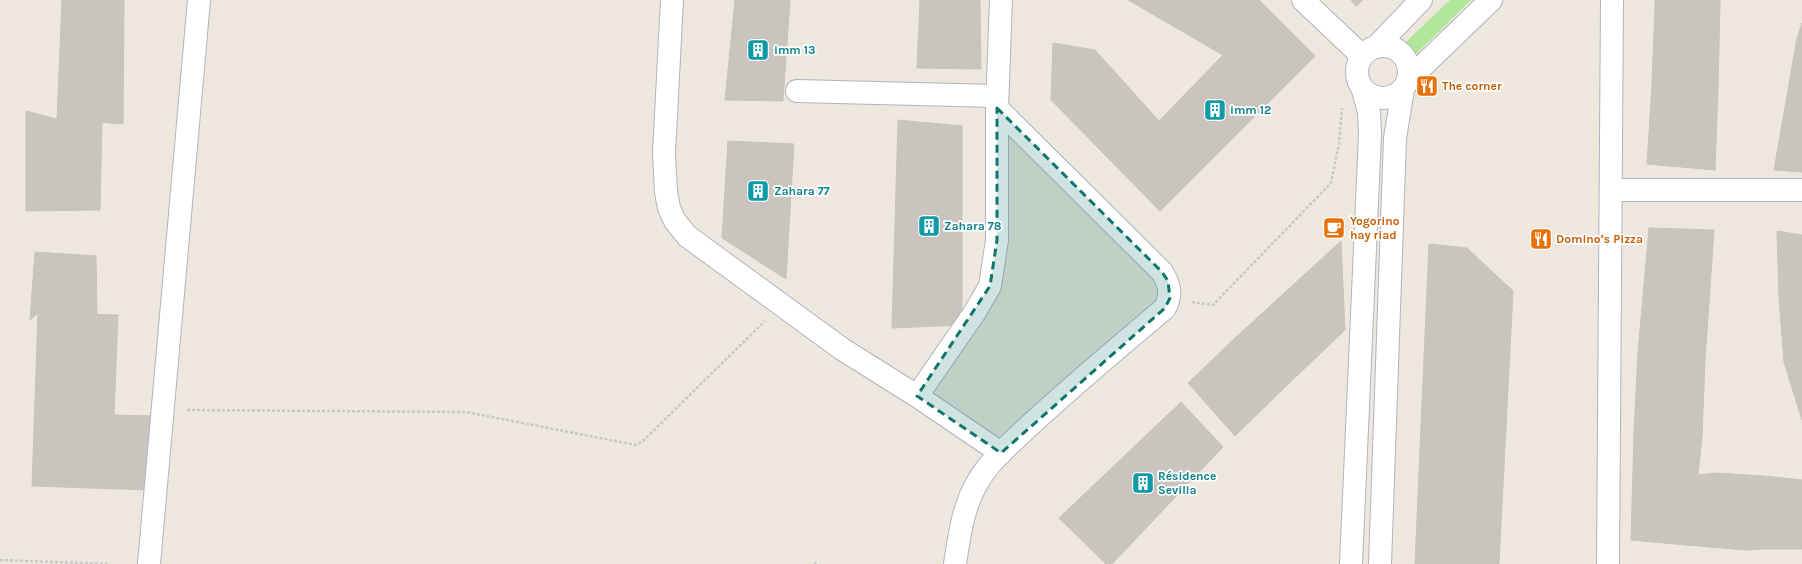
<svg xmlns="http://www.w3.org/2000/svg" width="1802" height="564" font-family="Karla,sans-serif">
  <style>
    .grass { fill: #afe698 }
    .building { fill: #c9c4bd; stroke: #c9c4b7 }
    .lines { fill: none; stroke-linecap: round; stroke-linejoin: round }
    .minor-casing { stroke: #b1b3c0; stroke-width: 24 }
    .path { stroke: #c8c8c8; stroke-width: 2.5; stroke-dasharray: 3 2; stroke-linecap: butt }
    .minor { stroke: #fff; stroke-width: 22 }
    .marked { fill: #0f766e; fill-opacity: 0.2; stroke: #0f766e; stroke-width: 3; stroke-dasharray: 8 5; stroke-linejoin: round }
    .labels { text-anchor: middle; stroke-width: 3.5; stroke-linejoin: round; paint-order: stroke }
    .culture-label { font-size: 12px; font-weight: bold; fill: #0d838f; stroke: #fff; text-anchor: start }
    .food-label { font-size: 12px; font-weight: bold; fill: #c56008; stroke: #fff; text-anchor: start }
  </style>
  <rect width="100%" height="100%" fill="#eee7dd"/>
  <path class="grass" d="M1450,0H1471L1417,53C1408,56 1404,50 1406,42Z"/>
  <g class="building">
    <path d="M62,0H124L123,124L57,119Z"/>
    <path d="M735,0H790L783,101L725,100Z"/>
    <path d="M920,0H980L981,69L917,68Z"/>
    <path d="M1128,0H1259L1315,56L1160,211L1051,100L1053,43L1095,50L1159,121L1223,55Z"/>
    <path d="M1351,0H1363L1356,6Z"/>
    <path d="M1655,0H1720V3L1655,6Z"/>
    <path d="M1720,3L1718,90L1652,84L1655,6Z"/>
    <path d="M1802,23V40L1797,38Z"/>
    <path d="M1797,38L1802,40V172L1774,170Z"/>
    <path d="M1652,84L1718,90L1715,170L1647,164Z"/>
    <path d="M26,111L57,119L102,122L100,210L26,211Z"/>
    <path d="M898,120L962,126V325L892,328Z"/>
    <path d="M728,141L794,144L786,279L722,238Z"/>
    <path d="M1649,228L1714,230L1705,360L1638,352Z"/>
    <path d="M1777,231L1802,235V360L1784,362L1779,298Z"/>
    <path d="M1341,241L1345,330L1281,391L1234,339Z"/>
    <path d="M1429,244L1467,248L1513,291L1499,564H1415Z"/>
    <path d="M35,252L96,256L97,314L38,313L30,320Z"/>
    <path d="M38,313L118,315L114,415L153,416L150,490L32,486Z"/>
    <path d="M1234,339L1281,391L1235,436L1188,383Z"/>
    <path d="M1638,352L1705,360L1702,437L1634,432Z"/>
    <path d="M1802,360V420L1784,362Z"/>
    <path d="M1181,402L1223,447L1112,564H1106L1059,518Z"/>
    <path d="M1634,432L1702,437L1698,475L1716,473L1709,547L1631,540Z"/>
    <path d="M1716,473L1764,476L1762,549L1745,550L1709,547Z"/>
    <path d="M1764,476L1802,480V549H1762Z"/>
  </g>
  <g class="lines">
    <g class="minor-casing">
      <g id="minor">
        <path d="M672,0L664,153L666,192L669,208L675,221L687,236L842,349L917,396L1001,453"/>
        <path d="M1303,0L1362,56"/>
        <circle cx="1383" cy="72" r="26"/>
        <path d="M1377,46L1421,0"/>
        <path d="M1409,79L1491,0"/>
        <path d="M797,91L997,96"/>
        <path d="M1611,190H1802"/>
        <path d="M917,396L975,312L990,286L997,240V108"/>
        <path d="M149,564L199,0"/>
        <path d="M955,564C959,537 963,507 977,483C989,461 1010,444 1028,427C1072,386 1119,347 1165,308C1172,294 1170,285 1162,272L997,108L1001,0"/>
        <path d="M1351,564L1370,135L1369,112L1363,90"/>
        <path d="M1380,564L1395,138L1403,90"/>
        <path d="M1608,564L1612,0"/>
      </g>
    </g>
    <g class="path">
      <path d="M1192,302L1213,305L1331,183L1339,144L1342,108"/>
      <path d="M187,410L466,412L636,445L643,441L765,321"/>
      <path d="M0,560L110,564"/>
      <path d="M814,564L818,561"/>
    </g>
    <use href="#minor" class="minor"/>
  </g>
  <path class="marked" d="M997,108L1162,272L1168,281L1170,298L1165,308L1001,453L917,396L990,286L997,240Z"/>
  <defs>
    <g id="building-square" transform="scale(1.15)"><rect x="-9" y="-9" width="18" height="18" rx="4" fill="#0f9aa8" stroke="#fff"/><path d="M-4-6H4V6H1V3H-1V6H-4ZM-2.5-4.3h1.7v1.8h-1.7ZM.8-4.3h1.7v1.8H.8ZM-2.5-1h1.7V.8h-1.7ZM.8-1h1.7V.8H.8Z" fill="#fff"/></g>
    <g id="restaurant-square" transform="scale(1.15)"><rect x="-9" y="-9" width="18" height="18" rx="4" fill="#e8710a" stroke="#fff"/><path d="M-5-6h1v4h1v-4h1v4h1v-4h1v5L-1.5 .5V6h-2V.5L-5-1ZM5-6V6H3V1.5H1.5Q1.5-4 5-6Z" fill="#fff"/></g>
    <g id="cafe-square" transform="scale(1.15)"><rect x="-9" y="-9" width="18" height="18" rx="4" fill="#e8710a" stroke="#fff"/><path d="M-5.5-4.5H6V0H3Q3 3.5 0 3.5H-2.5Q-5.5 3.5-5.5 0ZM3-3.2v2h1.7v-2ZM-6 4.5H4V6H-6Z" fill="#fff"/></g>
  </defs>
  <g fill-rule="evenodd">
    <use href="#building-square" x="758" y="50"/>
    <use href="#restaurant-square" x="1427" y="86"/>
    <use href="#building-square" x="1215" y="110"/>
    <use href="#building-square" x="758" y="191"/>
    <use href="#building-square" x="929" y="226"/>
    <use href="#cafe-square" x="1334" y="228"/>
    <use href="#restaurant-square" x="1541" y="239"/>
    <use href="#building-square" x="1143" y="483"/>
  </g>
  <g class="labels">
    <g class="culture-label">
      <text x="774" y="54">imm 13</text>
      <text x="1230" y="114">imm 12</text>
      <text x="774" y="195">Zahara 77</text>
      <text x="944" y="230">Zahara 78</text>
      <text x="1158" y="480">Résidence<tspan x="1158" dy="14">Sevilla</tspan></text>
    </g>
    <g class="food-label">
      <text x="1442" y="90">The corner</text>
      <text x="1350" y="225">Yogorino<tspan x="1350" dy="14">hay riad</tspan></text>
      <text x="1556" y="243">Domino’s Pizza</text>
    </g>
  </g>
</svg>
